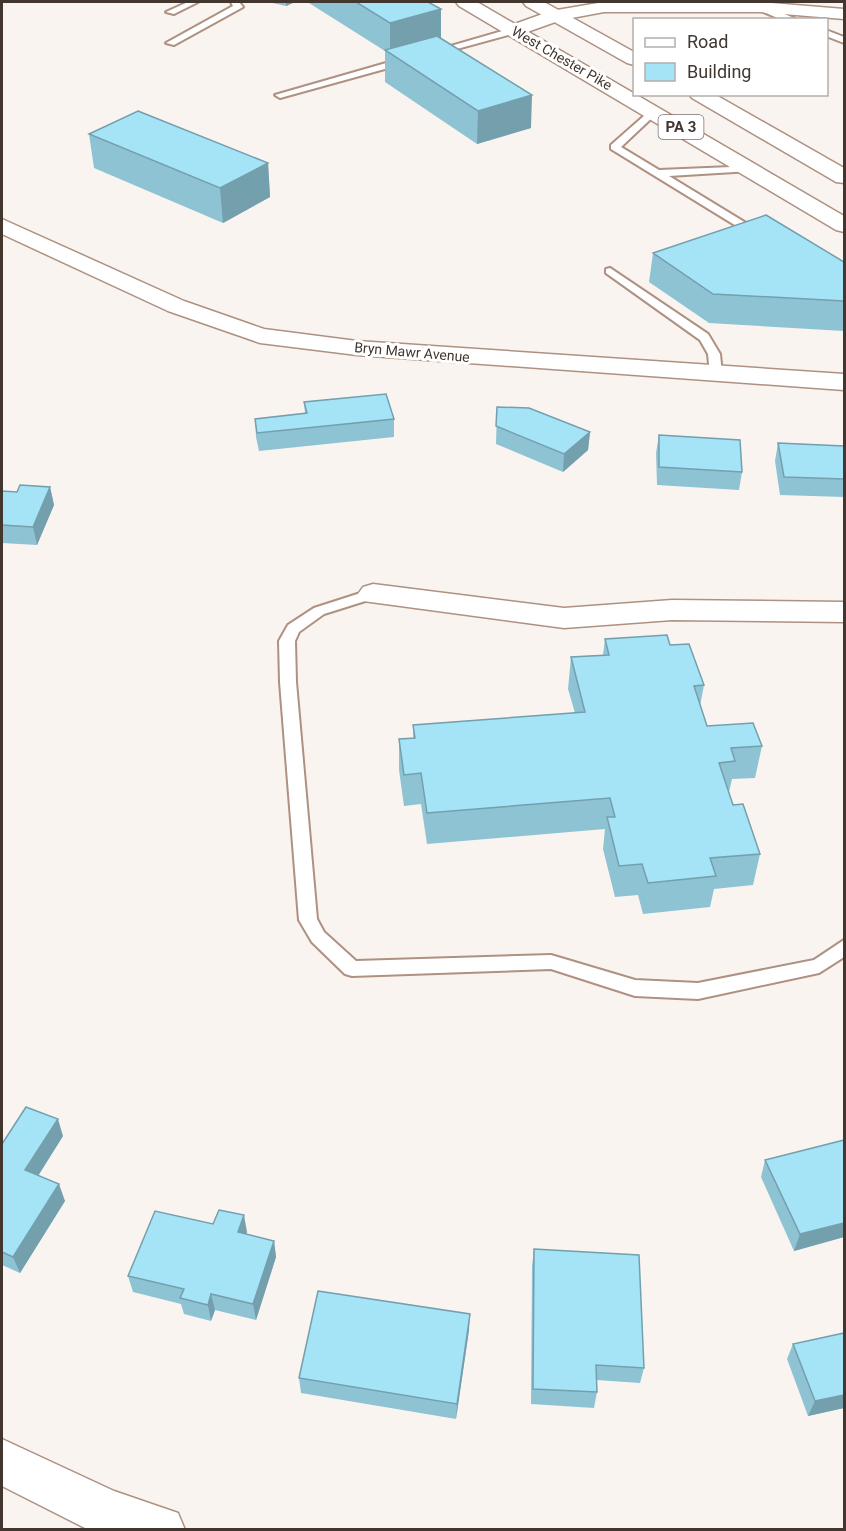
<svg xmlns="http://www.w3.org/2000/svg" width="846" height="1531" font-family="Roboto,sans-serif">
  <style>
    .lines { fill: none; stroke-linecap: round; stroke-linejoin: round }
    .service-casing { stroke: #ae9180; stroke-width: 4 }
    .minor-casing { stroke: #ae9180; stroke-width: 3 }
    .secondary-casing { stroke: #ae9180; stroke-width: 3 }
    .trunk-casing { stroke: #ae9180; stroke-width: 3 }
    .service { fill: #fff; fill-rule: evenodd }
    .minor { fill: #fff; fill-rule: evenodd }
    .secondary { fill: #fff; fill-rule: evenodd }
    .trunk { fill: #fff; fill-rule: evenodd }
    .wall { fill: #8ec3d4 }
    .shaded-wall { fill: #749fad }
    .building { fill: #a5e3f7; stroke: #749fad; stroke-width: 1.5 }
    .labels { text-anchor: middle; stroke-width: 6; stroke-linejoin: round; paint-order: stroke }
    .far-street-label { font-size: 14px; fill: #42362f; stroke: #fff }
    .shield { fill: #fff; stroke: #7b726d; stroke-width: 1.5 }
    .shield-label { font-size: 15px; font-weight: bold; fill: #42362f }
  </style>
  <rect width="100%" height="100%" fill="#faf4f0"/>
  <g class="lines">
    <g class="service-casing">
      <g id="service">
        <path d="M188,2H198L174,14L166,12Z"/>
        <path d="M231,2H239L243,7L174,45L166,43L233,6Z"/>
        <path d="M760,4L794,18L795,20H782L757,9L755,7Z"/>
        <path d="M516,27L519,28V32L435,55L430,52Z"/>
        <path d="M826,30L844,37V43L826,36Z"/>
        <path d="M407,57L410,58V62L280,98L275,95Z"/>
        <path d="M653,108L657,109V113L621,147L659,170L755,166V170L751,171L669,176L746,223V227H738L611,149V145Z"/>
        <path d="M610,268L708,334L720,354L722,374L720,377H712L710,374L708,354L700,340L606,273V269Z"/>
        <path d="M373,589L380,594L378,597L324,614L299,632L295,641L296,682L317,919L324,932L356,961L551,955L635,980L698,983L814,960L844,940V957L819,973L698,999L635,996L551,969L352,976L345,974L312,942L299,920L280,682L279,641L288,625L314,608Z"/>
      </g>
    </g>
    <g class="minor-casing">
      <g id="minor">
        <path d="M604,2H760L844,9V19L760,12H604L561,20L516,36L509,34L507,30L509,26L551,11Z"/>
        <path d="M373,584L564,608L672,600L844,602V622L672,620L564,628L363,601L358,594L363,587Z"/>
        <path d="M2,1439L114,1491L178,1513L185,1530H89L2,1486Z"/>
      </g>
    </g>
    <g class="secondary-casing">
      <path id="secondary" d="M2,219L184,301L264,329L357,341L844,374V390L357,355L260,343L168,311L2,234Z"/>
    </g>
    <g class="trunk-casing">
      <g id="trunk">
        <path d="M456,2H477L844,216V232L836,230L459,6Z"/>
        <path d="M523,2H544L634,52V65L627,63L526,6Z"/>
        <path d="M689,94H714L844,168V183L836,182L692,98Z"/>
      </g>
    </g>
    <use href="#service" class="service"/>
    <use href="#minor" class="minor"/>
    <use href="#secondary" class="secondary"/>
    <use href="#trunk" class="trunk"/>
  </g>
  <g class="wall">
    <path d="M268,2H295L286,6Z"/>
    <path d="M309,2H428L441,39L531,128L477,144L385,82V51L309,3Z"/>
    <path d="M89,134L268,163L270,197L223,223L94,168Z"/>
    <path d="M653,253L844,262V331L709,323L649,282Z"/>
    <path d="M304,402L394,419V437L259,451L256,437L255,419L305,414Z"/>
    <path d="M497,407L590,432L588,450L563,472L496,444Z"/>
    <path d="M659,435L742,472L739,490L657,485L656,453Z"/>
    <path d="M778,443L844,446V497L780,495L775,461Z"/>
    <path d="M50,487L54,505L37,545L2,543V491L17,492Z"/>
    <path d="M605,639L670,645L704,685L700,706L707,726L762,746L755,778L732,779L729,792L733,805L760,854L753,885L714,889L710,907L643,914L638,895L615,897L603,849L605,829L427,844L421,804L404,806L399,770V739L413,738V725L575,713L568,689L571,657L603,655Z"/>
    <path d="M63,1136L38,1176L65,1201L20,1273L2,1265V1144Z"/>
    <path d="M844,1140V1237L794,1251L761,1177L765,1160Z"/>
    <path d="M247,1232L246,1234L274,1241L276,1257L256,1320L215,1310L211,1321L184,1314L181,1304L133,1292L128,1276Z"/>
    <path d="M534,1249L644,1368L640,1383L596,1380L597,1392L594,1408L531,1404L532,1266Z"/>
    <path d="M469,1330L456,1419L301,1393L299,1378Z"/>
    <path d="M844,1333V1408L808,1416L787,1359L793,1344Z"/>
  </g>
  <g class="shaded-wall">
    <path d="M286,2H295L286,6Z"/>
    <path d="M441,9V41L390,54V23Z"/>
    <path d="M532,95L531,128L477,144L478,111Z"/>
    <path d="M268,163L270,197L223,223L220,188Z"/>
    <path d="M590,432L588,450L563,472L564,454Z"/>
    <path d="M50,487L54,505L37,545L33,527Z"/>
    <path d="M58,1119L63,1136L31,1187L25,1170Z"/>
    <path d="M59,1184L65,1201L20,1273L13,1257Z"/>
    <path d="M244,1215L247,1232L241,1249L238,1232Z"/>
    <path d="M844,1223V1237L794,1251L800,1234Z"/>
    <path d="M274,1241L276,1257L256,1320L253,1304Z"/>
    <path d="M211,1294L215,1310L211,1321L208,1305Z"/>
    <path d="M470,1314L469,1330L456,1419L457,1404Z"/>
    <path d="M844,1395V1408L808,1416L815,1401Z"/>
  </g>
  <g class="building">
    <path d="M356,2H428L441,9L390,23Z"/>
    <path d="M437,36L532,95L478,111L385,50Z"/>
    <path d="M138,111L268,163L220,188L89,134Z"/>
    <path d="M766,215L844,262V301L713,294L653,253Z"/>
    <path d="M386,394L394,419L257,433L255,419L307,413L304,402Z"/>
    <path d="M497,407L529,408L590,432L564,454L496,426Z"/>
    <path d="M659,435L740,440L742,472L659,467Z"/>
    <path d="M778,443L844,446V479L784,477Z"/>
    <path d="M20,485L50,487L33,527L2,525V491L17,492Z"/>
    <path d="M667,635L670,645L689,644L704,685L694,686L707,726L753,723L762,746L731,748L735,761L719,763L733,805L743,804L760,854L710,858L716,876L648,883L642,864L619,866L607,817H615L610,798L427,813L421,773L404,775L399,739L415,738L413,725L585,712L571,657L609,655L605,639Z"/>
    <path d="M26,1107L58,1119L25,1170L59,1184L13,1257L2,1252V1144Z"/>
    <path d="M844,1140V1223L800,1234L765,1160Z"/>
    <path d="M219,1210L244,1215L238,1232L274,1241L253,1304L211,1294L208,1305L180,1298L184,1289L128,1276L155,1211L213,1224Z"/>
    <path d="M534,1249L639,1255L644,1368L596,1365L597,1392L533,1389Z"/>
    <path d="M318,1291L470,1314L457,1404L299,1378Z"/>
    <path d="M844,1333V1395L815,1401L793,1344Z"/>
  </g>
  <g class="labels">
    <g class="far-street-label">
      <text transform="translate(562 58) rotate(30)" y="5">West Chester Pike</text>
      <text transform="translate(412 352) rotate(5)" y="5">Bryn Mawr Avenue</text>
    </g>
    <rect class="shield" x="658.5" y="115" width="45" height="24" rx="4.5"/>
    <g class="shield-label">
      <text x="681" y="132">PA 3</text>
    </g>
  </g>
  <rect width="846" height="1531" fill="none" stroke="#42362f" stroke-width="6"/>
  <rect x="633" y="18" width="195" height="78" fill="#ffffff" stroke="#b3afac" stroke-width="1.5"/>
  <rect x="645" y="38" width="30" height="9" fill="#ffffff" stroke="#b3afac" stroke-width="1.5"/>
  <text x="687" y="48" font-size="18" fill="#42362f">Road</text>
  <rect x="645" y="63" width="30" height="18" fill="#a5e3f7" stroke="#b3afac" stroke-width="1.5"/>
  <text x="687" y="78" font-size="18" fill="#42362f">Building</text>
</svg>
